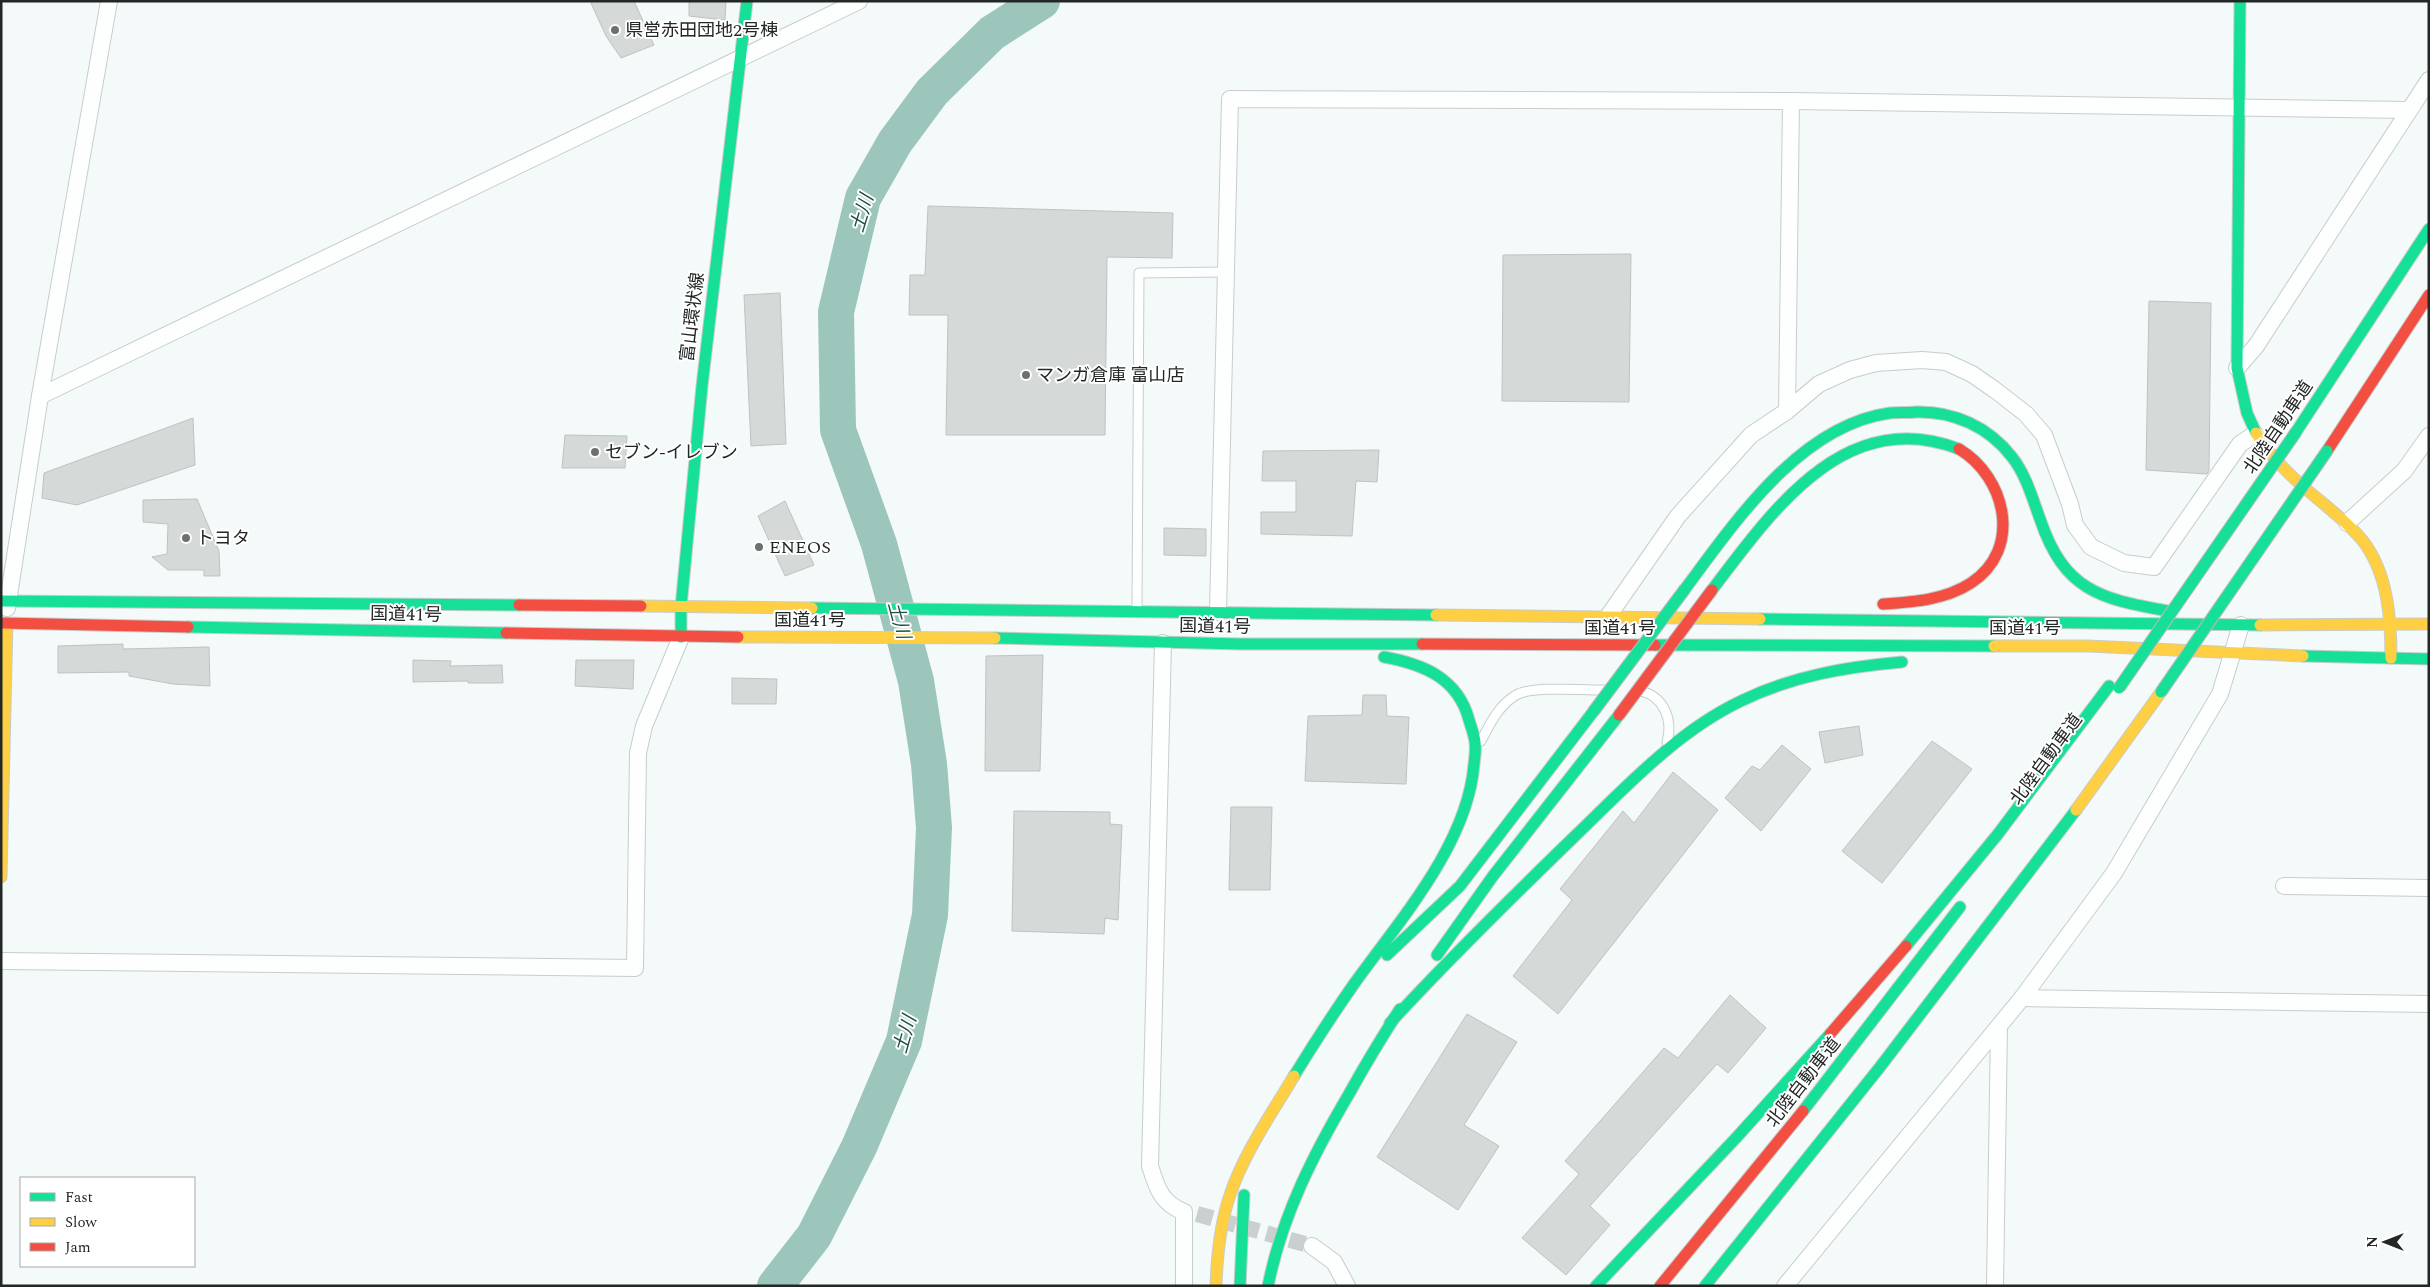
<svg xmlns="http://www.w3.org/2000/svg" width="2430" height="1287" font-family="Spectral,'Noto Sans JP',serif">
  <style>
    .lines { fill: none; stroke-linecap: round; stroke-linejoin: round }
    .river { stroke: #9cc6bb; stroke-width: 36 }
    .building { fill: #d5dad9; stroke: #bec3c2 }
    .street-tunnel { stroke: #c9d0cf; stroke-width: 16; stroke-dasharray: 16 8; stroke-linecap: butt }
    .lane-casing { stroke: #c8cdcc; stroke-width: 11 }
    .street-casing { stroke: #c8cdcc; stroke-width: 18 }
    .fast-casing { stroke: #c8cdcc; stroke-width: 13 }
    .slow-casing { stroke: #c8cdcc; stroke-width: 13 }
    .jam-casing { stroke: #c8cdcc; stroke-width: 13 }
    .lane { stroke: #fdfefe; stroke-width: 9 }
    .street { stroke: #fdfefe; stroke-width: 16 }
    .fast { stroke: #16e098; stroke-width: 11 }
    .slow { stroke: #ffcf43; stroke-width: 11 }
    .jam { stroke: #f24e42; stroke-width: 11 }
    .fast-bridge-casing { stroke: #bcb8c0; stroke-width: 13; stroke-linecap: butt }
    .jam-bridge-casing { stroke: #bcb8c0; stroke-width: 13; stroke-linecap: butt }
    .fast-bridge { stroke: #16e098; stroke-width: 11 }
    .jam-bridge { stroke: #f24e42; stroke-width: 11 }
    .poi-dot { fill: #6c7170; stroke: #fff; stroke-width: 2 }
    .labels { text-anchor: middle; stroke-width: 4; stroke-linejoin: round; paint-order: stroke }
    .poi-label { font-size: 18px; fill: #232726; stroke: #fff; text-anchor: start }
    .street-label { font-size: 18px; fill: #232726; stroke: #fff }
    .water-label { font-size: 19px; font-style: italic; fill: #1f5045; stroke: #fff }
  </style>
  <rect width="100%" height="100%" fill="#f3faf9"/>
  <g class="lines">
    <path class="river" d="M775,1286L814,1236L859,1147L904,1041L930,915L934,828L929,764L916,681L879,544L838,430L836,312L863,198L895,142L932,92L992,33L1042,1"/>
  </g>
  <g class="building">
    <path d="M590,1H634L654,45L621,58L606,36Z"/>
    <path d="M689,1H726L725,20L689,16Z"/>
    <path d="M928,206L1173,213L1172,258L1107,257L1105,435H946L948,315H909L910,275H925Z"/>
    <path d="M1631,254L1629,402L1502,401L1503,255Z"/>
    <path d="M780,293L786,444L751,446L744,295Z"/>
    <path d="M2149,301L2211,303L2209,470L2207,474L2146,470Z"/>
    <path d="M193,418L195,465L77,505L42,498L44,473Z"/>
    <path d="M565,435L627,436L625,468H562Z"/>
    <path d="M1379,450L1377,482L1356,481L1352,536L1261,534V512H1296V481H1262L1263,451Z"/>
    <path d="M197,499L219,551L220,576H204V570H168L152,557L167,554L168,524L143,522V500Z"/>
    <path d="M785,501L814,565L785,576L758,516Z"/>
    <path d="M1164,528L1206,529V556L1164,555Z"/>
    <path d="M123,644V649L209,647L210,686L173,684L129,676V672L58,673V646Z"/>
    <path d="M1043,655L1040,771H985L986,656Z"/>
    <path d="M413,660L451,661L450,666L502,665L503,683H468V681L413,682Z"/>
    <path d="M576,660H634L633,689L575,686Z"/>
    <path d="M732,678L777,679L776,704H732Z"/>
    <path d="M1363,695H1386L1387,716L1409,717L1406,784L1305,781L1308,716L1362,715Z"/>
    <path d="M1859,726L1863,755L1825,763L1819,732Z"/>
    <path d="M1932,741L1972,769L1882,883L1842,851Z"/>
    <path d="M1782,745L1811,769L1761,831L1725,798L1752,766L1760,770Z"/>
    <path d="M1673,772L1718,810L1558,1014L1513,976L1572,900L1560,889L1619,816L1623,811L1634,823Z"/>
    <path d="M1231,807H1272L1270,890H1229Z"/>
    <path d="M1014,811L1110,812V824L1122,825L1118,920L1105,918L1104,934L1012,931Z"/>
    <path d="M1730,995L1766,1028L1728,1073L1717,1064L1590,1206L1610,1225L1566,1275L1522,1238L1579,1174L1565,1161L1664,1048L1678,1058Z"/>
    <path d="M1467,1014L1517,1042L1464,1125L1499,1146L1458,1210L1377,1157Z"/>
  </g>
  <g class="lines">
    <path class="street-tunnel" d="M1197,1214L1312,1246"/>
    <g class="lane-casing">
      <g id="lane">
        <path d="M1137,608L1139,273L1225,272"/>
        <path d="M1641,691C1665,697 1673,721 1667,742"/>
        <path d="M1481,741C1490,724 1498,706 1516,695C1531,686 1583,690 1604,690"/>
      </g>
    </g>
    <g class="street-casing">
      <g id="street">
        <path d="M2237,368L2256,346L2429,80"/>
        <path d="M40,396L859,1"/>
        <path d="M1787,411L1791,101"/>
        <path d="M2347,523L2404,471L2429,436"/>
        <path d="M7,608L40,396L109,1"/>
        <path d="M1218,612L1230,99L1791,101L2409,110"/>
        <path d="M1609,615L1678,516L1751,435L1787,411L1819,384L1850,370L1876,363L1922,360L1946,362L1972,374L1995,390L2026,414L2044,435L2070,504L2075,525L2091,547L2124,563L2154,567L2240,444L2255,434"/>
        <path d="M1163,643L1150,1166C1157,1188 1161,1203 1184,1212V1286"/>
        <path d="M2284,886L2429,888"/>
        <path d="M1,961L635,968L638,753L644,726L681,637"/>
        <path d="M2022,998L2429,1004"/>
        <path d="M1312,1246L1334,1262L1347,1286"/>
        <path d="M1785,1286L2022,998L2114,873L2220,694L2241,625"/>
        <path d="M1995,1286L1999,1027"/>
      </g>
    </g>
    <g class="fast-casing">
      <g id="fast">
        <path d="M2240,1L2237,368L2247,413L2256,433"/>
        <path d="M2296,432L2429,229"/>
        <path d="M1685,589C1735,522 1800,425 1890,413C1898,412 1908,413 1916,412C1954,411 1989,427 2012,457C2026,475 2032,497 2040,519C2064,590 2099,599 2168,611"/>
        <path d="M1712,590C1772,511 1845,405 1959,449"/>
        <path d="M1,601L519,605"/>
        <path d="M812,608L1436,615"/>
        <path d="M1760,619L2260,625"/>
        <path d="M188,627L506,633"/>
        <path d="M681,637V607L702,386L747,1"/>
        <path d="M995,638L1241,644H1422"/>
        <path d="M1655,645L1994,646"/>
        <path d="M2303,656L2429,659"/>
        <path d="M1906,946L1998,834L2109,686"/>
        <path d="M1387,955L1460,886L1593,712"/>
        <path d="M1437,955L1493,876L1619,715"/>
        <path d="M1390,1023C1449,959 1511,898 1574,837C1625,788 1676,732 1741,701C1792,676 1846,667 1902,662"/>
        <path d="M1294,1076C1313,1045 1333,1014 1354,984C1399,921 1468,844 1474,764C1475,757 1476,749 1475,742C1474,734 1471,727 1469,720C1458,678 1423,664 1384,657"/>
        <path d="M1803,1111L1960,907"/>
        <path d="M1240,1286L1244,1195"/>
        <path d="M1268,1286C1282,1216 1313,1155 1349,1094C1365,1065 1382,1037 1400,1009"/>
        <path d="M1596,1286L1736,1138L1830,1034"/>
        <path d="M1705,1286L1880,1067L2076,810"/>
      </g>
    </g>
    <g class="slow-casing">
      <g id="slow">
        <path d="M2256,433C2274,462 2298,483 2324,504C2338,516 2352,527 2363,541C2388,574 2391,618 2391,658"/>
        <path d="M641,606L812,608"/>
        <path d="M1436,615L1760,619"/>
        <path d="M2260,625L2429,624"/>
        <path d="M738,637L995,638"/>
        <path d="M1994,646H2088L2303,656"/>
        <path d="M2076,810L2161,692"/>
        <path d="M1,877L7,623"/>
        <path d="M1216,1286C1217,1255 1220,1224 1230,1195C1244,1153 1272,1113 1294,1076"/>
      </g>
    </g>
    <g class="jam-casing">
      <g id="jam">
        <path d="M2327,451L2429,295"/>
        <path d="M1883,604C1913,602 1945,600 1971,583C2023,549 2006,477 1959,449"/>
        <path d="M519,605L641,606"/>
        <path d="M1,623L188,627"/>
        <path d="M506,633L738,637"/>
        <path d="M1422,644L1655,645"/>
        <path d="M1830,1034L1906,946"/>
        <path d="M1660,1286L1803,1111"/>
      </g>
    </g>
    <use href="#lane" class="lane"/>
    <use href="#street" class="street"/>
    <use href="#fast" class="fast"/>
    <use href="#slow" class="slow"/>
    <use href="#jam" class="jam"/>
    <g class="fast-bridge-casing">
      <g id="fast-bridge">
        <path d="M2119,688L2296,432"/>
        <path d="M2161,692L2327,451"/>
        <path d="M1593,712L1685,589"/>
      </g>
    </g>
    <g class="jam-bridge-casing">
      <path id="jam-bridge" d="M1619,715L1712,590"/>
    </g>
    <use href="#fast-bridge" class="fast-bridge"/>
    <use href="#jam-bridge" class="jam-bridge"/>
  </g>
  <g class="poi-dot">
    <circle cx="615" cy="30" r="5"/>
    <circle cx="1026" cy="375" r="5"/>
    <circle cx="595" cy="452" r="5"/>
    <circle cx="186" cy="538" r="5"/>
    <circle cx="759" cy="547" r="5"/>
  </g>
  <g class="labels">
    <g class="poi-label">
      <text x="625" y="36">県営赤田団地2号棟</text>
      <text x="1036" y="381">マンガ倉庫 富山店</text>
      <text x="605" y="458">セブン-イレブン</text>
      <text x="196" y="544">トヨタ</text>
      <text x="769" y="553">ENEOS</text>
    </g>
    <g class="street-label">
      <text transform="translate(692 317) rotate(-83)" y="6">富山環状線</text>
      <text transform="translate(2278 427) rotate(-56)" y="6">北陸自動車道</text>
      <text transform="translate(406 614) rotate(1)" y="6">国道41号</text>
      <text x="810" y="626">国道41号</text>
      <text transform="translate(1215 626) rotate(1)" y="6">国道41号</text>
      <text x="1620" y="634">国道41号</text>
      <text x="2025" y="634">国道41号</text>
      <text transform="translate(2046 759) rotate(-54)" y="6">北陸自動車道</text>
      <text transform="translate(1803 1082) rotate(-52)" y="6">北陸自動車道</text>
    </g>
    <g class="water-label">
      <text transform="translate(861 213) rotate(-73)" y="7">土川</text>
      <text transform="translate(900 620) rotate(75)" y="7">土川</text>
      <text transform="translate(904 1034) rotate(-74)" y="7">土川</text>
    </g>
  </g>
  <rect width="2430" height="1287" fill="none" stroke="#232726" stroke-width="5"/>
  <rect x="20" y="1177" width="175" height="90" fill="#ffffff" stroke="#a7a9a8"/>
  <rect x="30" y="1193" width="25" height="8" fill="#16e098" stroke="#a7a9a8"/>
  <text x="65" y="1202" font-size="15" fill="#232726">Fast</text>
  <rect x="30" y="1218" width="25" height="8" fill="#ffcf43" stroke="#a7a9a8"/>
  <text x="65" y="1227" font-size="15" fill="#232726">Slow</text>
  <rect x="30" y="1243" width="25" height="8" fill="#f24e42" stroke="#a7a9a8"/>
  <text x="65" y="1252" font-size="15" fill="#232726">Jam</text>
  <g transform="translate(2385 1242) rotate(270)" stroke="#ffffff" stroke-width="4" paint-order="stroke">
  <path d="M0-4L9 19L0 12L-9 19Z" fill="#232726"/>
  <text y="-8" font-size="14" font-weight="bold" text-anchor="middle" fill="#232726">N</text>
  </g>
</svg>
